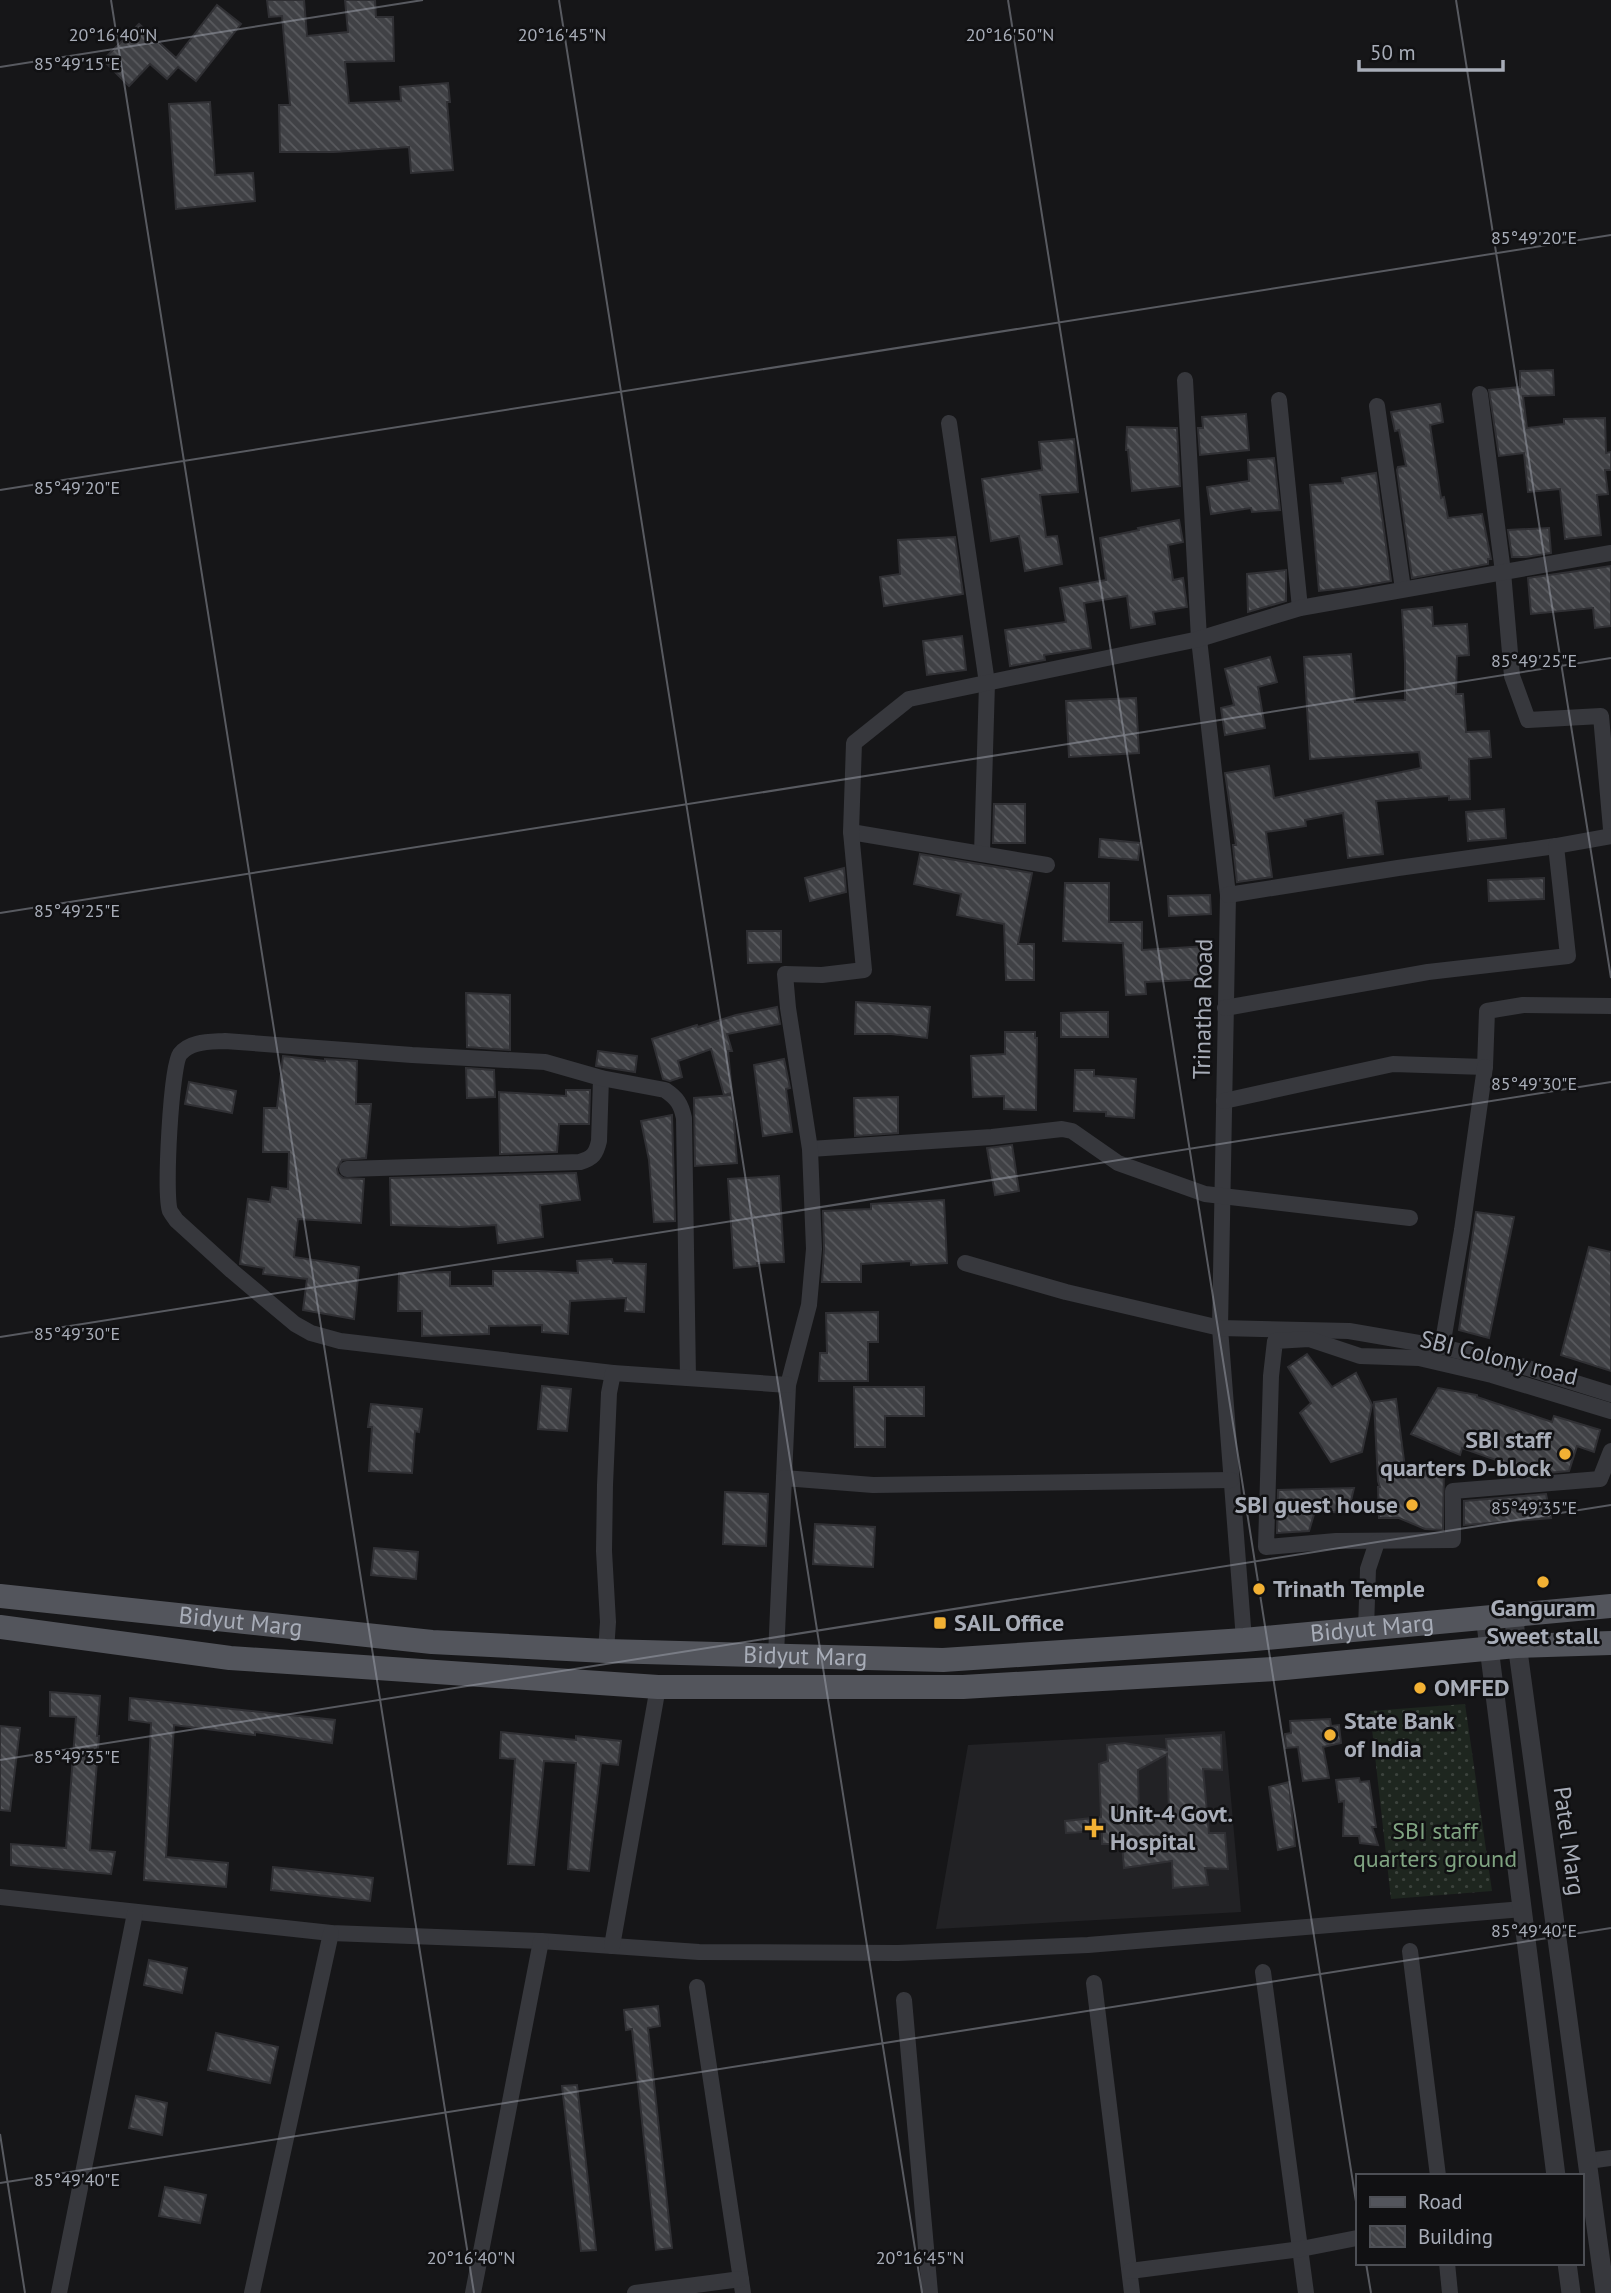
<svg xmlns="http://www.w3.org/2000/svg" width="1611" height="2293" font-family="'PT Sans',sans-serif">
  <style>
    .built { fill: #222225 }
    .grass { fill: url(#grass-dots) }
    .building { fill: url(#building-back-hatch); stroke: #303034; stroke-width: 2; fill-rule: evenodd }
    .lines { fill: none; stroke-linecap: round; stroke-linejoin: round }
    .minor { stroke: #37383d; stroke-width: 16 }
    .tertiary { stroke: #37383d; stroke-width: 19 }
    .primary { stroke: #53555c; stroke-width: 24 }
    .ticks { fill: none; stroke: #a8adb8; stroke-width: 2; stroke-opacity: 0.45 }
    .poi-dot { fill: #f2b134; stroke: #111113; stroke-width: 2.5 }
    .labels { text-anchor: middle; stroke-width: 5; stroke-linejoin: round; paint-order: stroke }
    .street-label { font-size: 24px; fill: #a8adb8; stroke: #111113 }
    .poi-label { font-size: 24px; font-weight: bold; fill: #a8adb8; stroke: #111113; text-anchor: start }
    .park-label { font-size: 24px; fill: #7fa381; stroke: #111113 }
    .ticks-label { font-size: 18px; text-anchor: middle; fill: #a8adb8; stroke: #111113; stroke-width: 5; stroke-linejoin: round; paint-order: stroke }
  </style>
  <defs>
    <pattern id="grass-dots" width="8" height="8" patternUnits="userSpaceOnUse" patternTransform="scale(1.75)"><rect width="8" height="8" fill="#1e261f"/><path d="M2 2h.1M6 6h.1" fill="none" stroke="#3c433d" stroke-width="1.8" stroke-linecap="round"/></pattern>
    <pattern id="building-back-hatch" width="6" height="6" patternUnits="userSpaceOnUse" patternTransform="scale(1.75)"><rect width="6" height="6" fill="#404145"/><path d="M-1 5l2 2M0 0l6 6M5-1l2 2" fill="none" stroke="#595a5e"/></pattern>
  </defs>
  <rect width="100%" height="100%" fill="#161618"/>
  <path class="built" d="M1225,1731L1241,1912L936,1929L968,1745Z"/>
  <path class="grass" d="M1465,1704L1492,1891L1391,1899L1370,1711Z"/>
  <g class="building">
    <path d="M267,0H304L307,36L348,32L345,0H375L376,17H393L394,61L345,62L349,103L401,101L400,87L448,83L450,102H447L453,170L411,173L409,147L334,152H280L279,105H290L282,16L269,17Z"/>
    <path d="M217,5L241,24L196,81L178,67L167,79L150,64L129,86L103,60L139,24L176,58Z"/>
    <path d="M210,102L215,175L253,173L255,201L176,209L169,104Z"/>
    <path d="M1553,370L1554,395L1523,396L1527,428L1564,424V419L1605,418L1606,453L1611,452V470H1605L1608,494L1597,495L1601,535L1565,539L1560,489L1528,492L1524,453L1499,456L1489,390L1520,387V371Z"/>
    <path d="M1440,404L1443,422L1430,425L1441,498L1444,497L1448,518L1482,514L1491,559H1488V564L1412,578L1397,470L1398,467L1406,466L1399,430L1395,431L1391,412Z"/>
    <path d="M1246,414L1249,450L1200,455L1198,428H1203L1202,417Z"/>
    <path d="M1127,427L1177,428L1180,486L1132,491L1128,450H1126Z"/>
    <path d="M1074,439L1078,492L1040,495L1046,537L1057,536L1062,564L1025,571L1019,536L991,541L982,479L1042,470L1039,442Z"/>
    <path d="M1274,458L1280,510L1252,512L1251,508L1211,514L1207,487L1249,481L1248,460Z"/>
    <path d="M1376,473L1391,581L1356,587L1319,591L1310,485L1343,483L1342,478Z"/>
    <path d="M1179,520L1183,542L1168,545L1173,580L1183,578L1187,607L1153,612L1155,624L1131,628L1127,596L1084,603L1091,648L1044,655L1045,660L1010,666L1005,630L1066,622L1060,588L1106,580L1100,538L1139,530L1138,528Z"/>
    <path d="M1549,528L1551,553L1526,557H1512L1508,530Z"/>
    <path d="M955,537L963,594L884,606L880,577L900,574L898,540Z"/>
    <path d="M1611,566V626L1595,628L1593,608L1531,614L1528,578Z"/>
    <path d="M1286,570V601L1248,612L1247,574Z"/>
    <path d="M1432,607L1433,626L1467,624L1469,655L1457,656L1456,694H1463L1466,732L1489,731L1491,757L1469,759L1470,799L1449,800V796L1376,801L1383,854L1348,858L1343,813L1305,820L1306,826L1266,832L1272,877L1237,882L1233,845H1236L1225,773L1269,766L1274,798L1421,768L1419,752L1310,759L1304,657L1351,654L1355,702L1405,700V663L1402,610Z"/>
    <path d="M962,636L966,670L927,675L923,641Z"/>
    <path d="M1270,657L1277,682L1258,687L1265,728L1225,735L1221,708L1234,705L1225,669Z"/>
    <path d="M1136,698L1139,753L1069,757L1066,701Z"/>
    <path d="M994,804H1025V843H993Z"/>
    <path d="M1504,809L1506,838L1468,841L1466,812Z"/>
    <path d="M1100,839L1140,843L1138,860L1099,857Z"/>
    <path d="M920,854L1032,873L1018,944H1034V980H1006L1004,924L957,915L961,894L914,884Z"/>
    <path d="M844,868L846,892L810,901L805,878Z"/>
    <path d="M1544,878V899L1489,901L1488,880Z"/>
    <path d="M1065,883H1109V922H1142V950L1208,946L1210,979L1145,982L1146,994L1126,995L1123,943L1063,941Z"/>
    <path d="M1210,895L1211,914L1169,916L1168,896Z"/>
    <path d="M747,931H781V962L748,963Z"/>
    <path d="M466,993L510,995V1050L467,1047Z"/>
    <path d="M856,1002L930,1007L927,1038L891,1034H855Z"/>
    <path d="M777,1007L780,1024L727,1034L732,1051H728L732,1093L724,1095L711,1049L678,1061L682,1077L670,1081L663,1079L652,1039L697,1025L698,1027L736,1015Z"/>
    <path d="M1087,1012H1108V1037H1061V1013Z"/>
    <path d="M1005,1032H1035V1038H1037L1036,1110L1004,1109V1096L973,1097L971,1056L1005,1054Z"/>
    <path d="M598,1051L637,1056L635,1072L596,1066Z"/>
    <path d="M283,1056L325,1061V1059L357,1061L356,1104H371L366,1158L342,1160L337,1169L338,1174L343,1178L364,1179L361,1223L298,1219L294,1257L359,1267L354,1319L303,1310L307,1279L263,1274L264,1268L240,1264L248,1199L270,1202L272,1187L288,1189L289,1152H263L264,1108H277Z"/>
    <path d="M784,1059L790,1088L786,1089L792,1132L763,1136L754,1065Z"/>
    <path d="M466,1068L494,1070L495,1097L467,1098Z"/>
    <path d="M1075,1070H1094V1076L1136,1079L1134,1118L1106,1116V1112L1074,1111Z"/>
    <path d="M189,1082L236,1091L232,1113L185,1104Z"/>
    <path d="M566,1090H590L589,1124H559L557,1152L500,1154L499,1092L566,1096Z"/>
    <path d="M732,1095L737,1163L695,1166L694,1098Z"/>
    <path d="M898,1097V1133L855,1136L854,1098Z"/>
    <path d="M672,1115L675,1221L654,1222L649,1160L641,1121Z"/>
    <path d="M1012,1145L1019,1191L995,1195L987,1148Z"/>
    <path d="M576,1173L580,1200L540,1205L543,1237L498,1243L496,1225L460,1227L391,1225L390,1178Z"/>
    <path d="M779,1176L784,1262L757,1263V1266L734,1268L728,1179Z"/>
    <path d="M944,1200L947,1263L911,1265V1261L861,1264V1282H822L824,1249L823,1211L871,1209V1204Z"/>
    <path d="M1476,1212L1514,1217L1489,1338L1459,1330Z"/>
    <path d="M1589,1247L1611,1252V1371L1561,1355Z"/>
    <path d="M612,1259L613,1263L646,1264L644,1312L625,1311L626,1298L570,1301L568,1334L542,1332V1325L489,1326V1334L422,1336V1311H398L399,1273L450,1272V1286H493V1271H538L578,1273L577,1261Z"/>
    <path d="M878,1312V1342H868V1381H819L820,1353H827L826,1313Z"/>
    <path d="M1307,1354L1332,1387L1356,1373L1372,1405L1362,1452L1331,1462L1300,1413L1311,1403L1288,1367Z"/>
    <path d="M542,1386L571,1389L567,1431L538,1429Z"/>
    <path d="M854,1387H924V1416H885V1447H855Z"/>
    <path d="M1438,1388L1477,1395V1397L1552,1422L1554,1416L1600,1430L1594,1452L1577,1446L1569,1471L1536,1474L1462,1448L1460,1455L1411,1434Z"/>
    <path d="M1396,1399L1406,1476L1444,1465L1443,1530L1425,1529L1399,1518H1379L1378,1487H1380L1378,1481L1374,1402Z"/>
    <path d="M371,1404L422,1409L419,1432L415,1431L412,1473L369,1471L372,1427H368Z"/>
    <path d="M1354,1488L1348,1513L1315,1511L1309,1531L1277,1533L1278,1490Z"/>
    <path d="M725,1492L768,1494L766,1546L723,1544Z"/>
    <path d="M1546,1494L1551,1518L1464,1525V1501Z"/>
    <path d="M815,1524L875,1527L873,1567L813,1564Z"/>
    <path d="M374,1548L418,1552L416,1579L371,1575Z"/>
    <path d="M50,1692L100,1696L97,1736H99L90,1850L115,1852L111,1874L11,1865V1844L66,1848L76,1717L50,1716Z"/>
    <path d="M130,1698L335,1720L332,1743L255,1732V1735L174,1725L166,1857L228,1863L226,1887L144,1880L151,1723L129,1720Z"/>
    <path d="M1330,1719L1331,1726L1339,1725L1341,1743L1323,1747L1329,1778L1303,1781L1298,1747L1286,1748L1285,1734L1291,1733L1290,1721Z"/>
    <path d="M0,1726L20,1728L10,1811L0,1810Z"/>
    <path d="M501,1732L576,1740V1736L621,1741L618,1765L601,1763L589,1871L568,1869L576,1763L544,1761L534,1865L508,1864L515,1759L500,1758Z"/>
    <path d="M1221,1735L1222,1770L1203,1769L1209,1833H1225L1228,1869L1205,1868L1208,1885L1173,1888L1172,1861L1124,1868L1122,1844H1102V1831L1066,1833L1065,1821L1101,1817L1099,1764L1108,1761L1107,1745L1124,1743L1167,1750L1166,1739ZM1167,1754L1169,1812L1139,1817L1138,1770Z"/>
    <path d="M1359,1778L1360,1782L1369,1781L1376,1827H1372L1378,1845L1360,1843L1359,1836H1343L1344,1801L1339,1802L1336,1780Z"/>
    <path d="M1289,1782L1295,1846L1278,1850L1269,1787Z"/>
    <path d="M273,1867L373,1878L370,1901L271,1890Z"/>
    <path d="M149,1960L187,1968L182,1993L144,1985Z"/>
    <path d="M658,2006L660,2026L648,2028L672,2248L656,2250L632,2029L626,2030L624,2010Z"/>
    <path d="M216,2033L278,2047L270,2083L208,2070Z"/>
    <path d="M577,2085L596,2250L581,2251L562,2086Z"/>
    <path d="M136,2096L167,2103L162,2135L129,2128Z"/>
    <path d="M165,2187L206,2195L200,2223L159,2216Z"/>
  </g>
  <g class="lines">
    <g class="minor">
      <path d="M1185,380L1199,639L1228,895L1220,1328L1244,1640"/>
      <path d="M1480,394L1503,572L1512,676L1528,720L1601,716L1611,829"/>
      <path d="M1279,400L1300,608"/>
      <path d="M1377,406L1403,589"/>
      <path d="M949,423L987,683L982,854"/>
      <path d="M851,832L1047,865"/>
      <path d="M1228,895L1398,868L1556,846"/>
      <path d="M1225,1008L1428,972L1568,956L1556,846L1611,836"/>
      <path d="M1224,1101L1393,1064L1485,1067L1487,1011L1523,1005L1611,1006"/>
      <path d="M810,1149L992,1137L1062,1129L1072,1131L1118,1163L1205,1194L1410,1218"/>
      <path d="M347,1169L580,1162C593,1158 596,1154 599,1141L601,1078"/>
      <path d="M965,1263L1066,1292L1220,1328L1349,1331L1442,1347L1521,1366L1611,1394"/>
      <path d="M1442,1347L1462,1230L1485,1067"/>
      <path d="M613,1373L340,1341L311,1333L295,1324L232,1271L176,1220C175,1218 171,1213 170,1211C164,1194 171,1066 180,1054C190,1041 209,1042 225,1041L412,1055L545,1062L601,1078L665,1090C677,1098 681,1104 684,1118L688,1378"/>
      <path d="M1611,1411L1492,1375L1419,1358L1360,1356L1309,1339L1275,1341L1271,1376L1266,1547L1336,1541L1453,1540V1491L1600,1479L1611,1451"/>
      <path d="M784,1478L788,1385L809,1305L814,1249L810,1149L788,1008L785,974L822,975L864,970L851,832L854,743L909,699L1199,639L1300,608L1611,553"/>
      <path d="M1366,1629L1368,1569L1377,1542"/>
      <path d="M606,1651L608,1622L604,1551L605,1485L609,1393L613,1373L788,1385"/>
      <path d="M776,1655L784,1478L873,1485L1231,1480"/>
      <path d="M0,1897L331,1933L541,1941L699,1952L898,1953L1088,1945L1523,1909"/>
      <path d="M612,1946L658,1687"/>
      <path d="M1410,1951L1438,2176"/>
      <path d="M1263,1972L1306,2293"/>
      <path d="M1094,1983L1132,2293"/>
      <path d="M697,1987L743,2293"/>
      <path d="M904,2000L930,2293"/>
      <path d="M1588,2161L1611,2158"/>
      <path d="M1447,2263L1450,2293"/>
      <path d="M1130,2271L1301,2249L1357,2238"/>
      <path d="M59,2293L135,1913"/>
      <path d="M252,2293L331,1933"/>
      <path d="M473,2293L541,1941"/>
      <path d="M635,2293L741,2279"/>
    </g>
    <g class="tertiary">
      <path d="M1513,1614L1605,2293"/>
      <path d="M1485,1616L1556,2176"/>
      <path d="M1567,2263L1571,2293"/>
    </g>
    <g class="primary">
      <path id="s1" d="M0,1596L432,1642L606,1651L943,1660L1244,1640L1611,1606"/>
      <path d="M0,1627L230,1658L658,1687H963L1274,1669L1516,1646L1611,1643"/>
    </g>
  </g>
  <path class="ticks" d="M111,0L474,2293M559,0L922,2293M1008,0L1357,2208M1456,0L1611,978M0,67L423,0M0,490L1611,235M0,913L1611,658M0,1337L1611,1082M0,1760L1611,1505M0,2134L25,2293M0,2183L1611,1928M1366,2263L1371,2293"/>
  <g class="poi-dot">
    <circle cx="1565" cy="1454" r="7"/>
    <circle cx="1412" cy="1505" r="7"/>
    <circle cx="1543" cy="1582" r="7"/>
    <circle cx="1259" cy="1589" r="7"/>
    <rect x="933" y="1616" width="14" height="14" rx="3.5"/>
    <circle cx="1420" cy="1688" r="7"/>
    <circle cx="1330" cy="1735" r="7"/>
    <path d="M1090.5 1817.5h7v7h7v7h-7v7h-7v-7h-7v-7h7z"/>
  </g>
  <g class="labels">
    <g class="street-label">
      <text transform="translate(1203 1009) rotate(-89)" y="8">Trinatha Road</text>
      <text transform="translate(1499 1358) rotate(14)" y="8">SBI Colony road</text>
      <text dy="8" stroke="none"><textPath href="#s1" startOffset="242">Bidyut Marg</textPath></text>
      <text dy="8" stroke="none"><textPath href="#s1" startOffset="1376">Bidyut Marg</textPath></text>
      <text dy="8" stroke="none"><textPath href="#s1" startOffset="808">Bidyut Marg</textPath></text>
      <text transform="translate(1569 1841) rotate(82)" y="8">Patel Marg</text>
    </g>
    <g class="poi-label">
      <text x="1551" y="1448" text-anchor="end">SBI staff<tspan x="1551" dy="28">quarters D-block</tspan></text>
      <text x="1398" y="1513" text-anchor="end">SBI guest house</text>
      <text x="1273" y="1597">Trinath Temple</text>
      <text x="1543" y="1616" text-anchor="middle">Ganguram<tspan x="1543" dy="28">Sweet stall</tspan></text>
      <text x="954" y="1631">SAIL Office</text>
      <text x="1434" y="1696">OMFED</text>
      <text x="1344" y="1729">State Bank<tspan x="1344" dy="28">of India</tspan></text>
      <text x="1110" y="1822">Unit-4 Govt.<tspan x="1110" dy="28">Hospital</tspan></text>
    </g>
    <g class="park-label">
      <text x="1435" y="1839">SBI staff<tspan x="1435" dy="28">quarters ground</tspan></text>
    </g>
  </g>
  <g class="ticks-label">
    <text x="113" y="41">20°16'40"N</text>
    <text x="562" y="41">20°16'45"N</text>
    <text x="1010" y="41">20°16'50"N</text>
    <text x="77" y="70">85°49'15"E</text>
    <text x="1534" y="244">85°49'20"E</text>
    <text x="77" y="494">85°49'20"E</text>
    <text x="1534" y="667">85°49'25"E</text>
    <text x="77" y="917">85°49'25"E</text>
    <text x="1534" y="1090">85°49'30"E</text>
    <text x="77" y="1340">85°49'30"E</text>
    <text x="1534" y="1514">85°49'35"E</text>
    <text x="77" y="1763">85°49'35"E</text>
    <text x="1534" y="1937">85°49'40"E</text>
    <text x="77" y="2186">85°49'40"E</text>
    <text x="471" y="2264">20°16'40"N</text>
    <text x="920" y="2264">20°16'45"N</text>
  </g>
  <rect x="1356" y="2174" width="228" height="91" fill="#111113" stroke="#4d4f55" stroke-width="2"/>
  <rect x="1370" y="2197" width="35" height="10" fill="#53555c" stroke="#4d4f55" stroke-width="2"/>
  <text x="1418" y="2209" font-size="21" fill="#a8adb8">Road</text>
  <rect x="1370" y="2226" width="35" height="21" fill="url(#building-back-hatch)" stroke="#4d4f55" stroke-width="2"/>
  <text x="1418" y="2244" font-size="21" fill="#a8adb8">Building</text>
  <path d="M1359 60v10h144v-10" fill="none" stroke="#a8adb8" stroke-width="3.5"/>
  <text x="1370" y="60" font-size="21" fill="#a8adb8" stroke="#111113" stroke-width="5" paint-order="stroke">50 m</text>
</svg>
